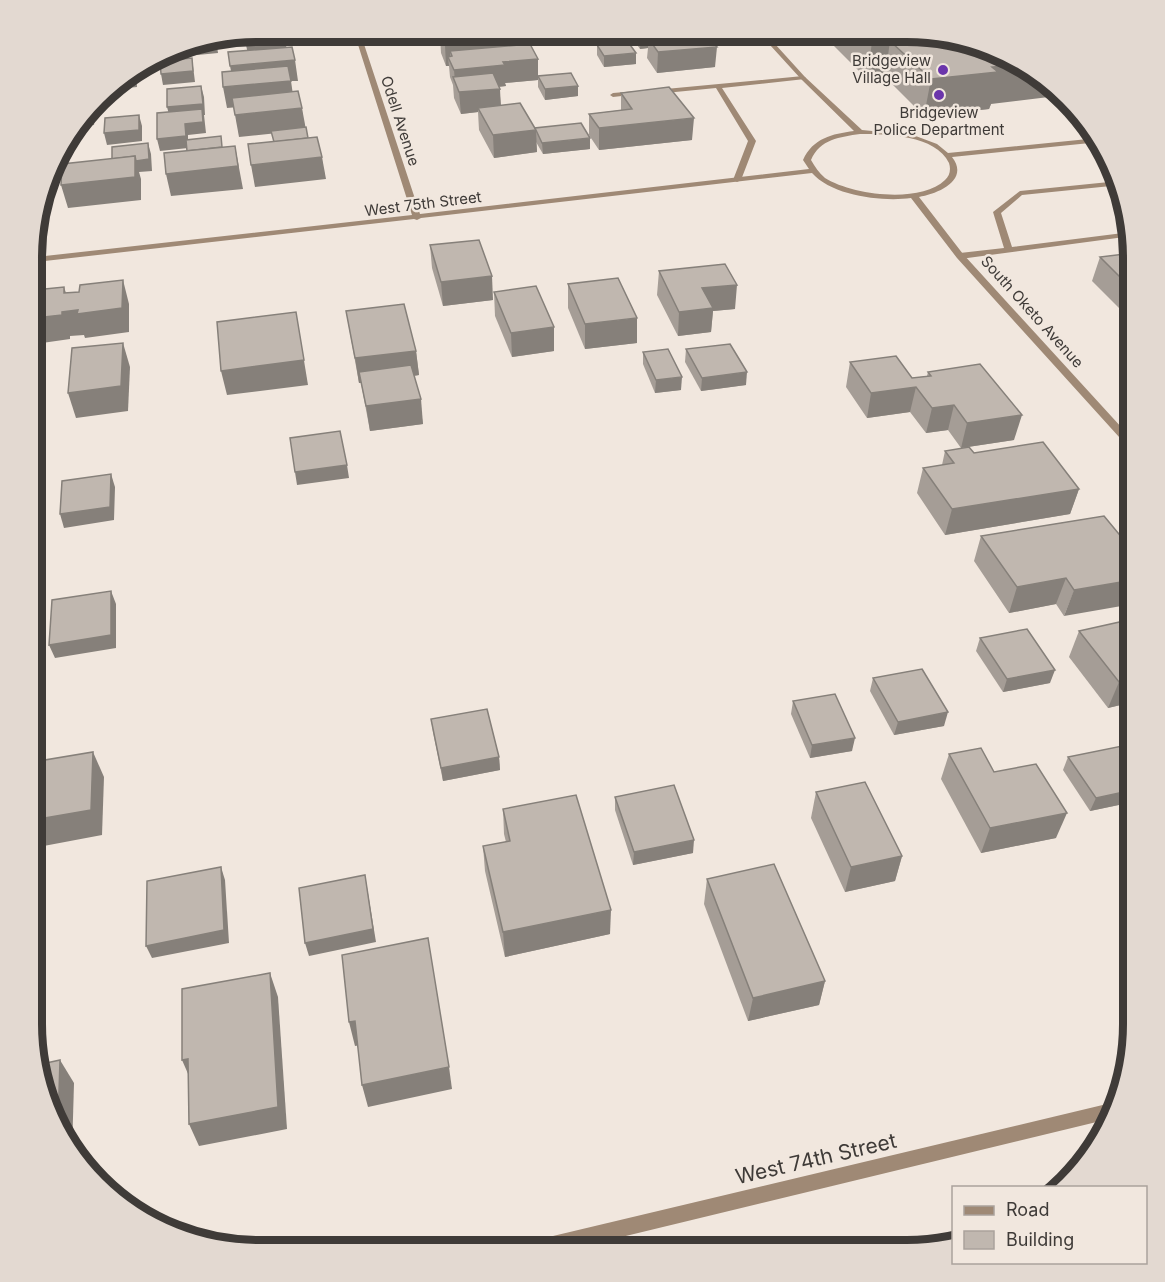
<svg xmlns="http://www.w3.org/2000/svg" width="1165" height="1282" font-family="Inter,sans-serif">
  <style>
    .lines { fill: none; stroke-linecap: round; stroke-linejoin: round }
    .lane { fill: #9f8975; fill-rule: evenodd }
    .street { fill: #9f8975; fill-rule: evenodd }
    .wall { fill: #a59d96 }
    .shaded-wall { fill: #86807a }
    .building { fill: #c0b7af; stroke: #86807a; stroke-width: 1.5 }
    .poi-dot { fill: #6b35ab; stroke: #f1e7de; stroke-width: 2 }
    .labels { text-anchor: middle; stroke-width: 5; stroke-linejoin: round; paint-order: stroke }
    .far-poi-label { font-size: 15px; fill: #3f3b38; stroke: #f1e7de; text-anchor: end }
    .far-street-label { font-size: 15px; fill: #3f3b38; stroke: #f1e7de }
    .near-street-label { font-size: 21px; fill: #3f3b38; stroke: #f1e7de }
    .rim { fill: none; stroke: #3f3b38; stroke-width: 8 }
  </style>
  <rect width="100%" height="100%" fill="#f1e7de"/>
  <g class="lines">
    <g class="lane">
      <path d="M803,76L806,78L805,79L722,88L756,141L741,180L737,182L733,180L748,141L716,88L655,94L652,92L655,90Z"/>
      <path d="M637,91L640,93L639,94L613,97L610,95L613,93Z"/>
      <path d="M1091,139H1097L1112,166H1108L1090,141Z"/>
      <path d="M1119,181L1121,185L1022,195L1001,213L1012,247L1131,232L1132,236L960,259L956,256L960,253L1004,248L993,212L1020,191Z"/>
    </g>
    <g class="street">
      <path d="M354,32H360L420,214L809,169L803,160C813,138 832,134 854,131L801,79L759,33H765L805,77L862,130L913,135L937,144L948,153L1098,138L1100,142L952,157C970,180 938,194 919,197L963,254L1133,440V449L1129,448L957,258L911,198C883,202 832,196 812,173L421,218L417,220L414,219L36,262V257L412,215ZM860,134C886,134 936,135 949,163C951,169 950,176 945,180C920,204 852,195 825,178C819,173 815,167 811,160C820,139 840,137 860,134Z"/>
      <path d="M1111,1103L1113,1104L1109,1119L568,1250H523L526,1244L532,1241Z"/>
    </g>
  </g>
  <g class="wall">
    <path d="M428,32H545V35L526,37V44L538,59V76L578,96L545,100L538,87V80L505,83L506,86L499,87L501,105L535,128L590,149L543,154L536,142L537,152L494,158L479,130L478,112L461,114L454,98L453,85L450,77L449,66H446L441,53L440,36L430,37Z"/>
    <path d="M629,33H697L715,67L657,73L647,58L648,48L640,49Z"/>
    <path d="M834,33H936L991,104L989,109L924,116L885,77L867,79L832,44Z"/>
    <path d="M597,45L636,64L604,67L597,55Z"/>
    <path d="M621,93L692,140L599,150L589,135V114L621,110Z"/>
    <path d="M430,245L493,300L443,306L432,268Z"/>
    <path d="M1133,253V313L1125,314L1092,281L1100,257Z"/>
    <path d="M659,271L735,309L713,311L711,332L678,336L657,295Z"/>
    <path d="M568,284L637,343L585,349L568,308Z"/>
    <path d="M494,292L554,327V351L512,357L495,316Z"/>
    <path d="M346,311L416,351L419,375L414,376L423,424L370,431L361,383H359Z"/>
    <path d="M686,349L746,385L701,391L685,362Z"/>
    <path d="M643,352L681,390L655,393L643,364Z"/>
    <path d="M850,362L912,378L927,376L928,372L1014,440L961,448L948,430L926,433L910,412L867,418L846,387Z"/>
    <path d="M945,451L974,453L1079,489L1070,514L945,535L917,493L923,468L942,465Z"/>
    <path d="M1104,516L1064,616L1056,604L1009,613L974,561L981,536Z"/>
    <path d="M1133,619V702L1108,708L1069,657L1079,631Z"/>
    <path d="M980,638L1050,683L1003,692L976,651Z"/>
    <path d="M873,678L944,726L894,735L870,691Z"/>
    <path d="M793,701L852,751L810,758L791,714Z"/>
    <path d="M431,719L499,757L500,770L443,781L433,732Z"/>
    <path d="M1133,746V802L1090,811L1063,770L1068,757Z"/>
    <path d="M949,754L994,772L1056,838L981,853L941,779Z"/>
    <path d="M816,792L902,856L895,881L845,892L811,818Z"/>
    <path d="M615,797L693,853L633,865L615,810Z"/>
    <path d="M503,809L610,934L505,957L485,871L483,846L506,842L504,834Z"/>
    <path d="M707,879L825,981L819,1005L748,1021L704,904Z"/>
  </g>
  <g class="shaded-wall">
    <path d="M258,32H284L287,51L248,54L244,36H243L242,34Z"/>
    <path d="M430,32H441V36L440,33V36L430,37Z"/>
    <path d="M514,32H545V35L526,37L527,56H452L450,51V61L448,57L449,66H446L445,45Z"/>
    <path d="M641,33H697L696,44L648,38V48L640,49Z"/>
    <path d="M216,39L218,53L177,57L176,49L182,45Z"/>
    <path d="M890,41L885,77L867,79L872,42Z"/>
    <path d="M717,47L715,67L657,73L658,52Z"/>
    <path d="M636,53V64L604,67V56Z"/>
    <path d="M192,58L195,82L163,85L161,74Z"/>
    <path d="M538,59V78V76V80L505,83L506,86L458,90L455,82L454,70L503,62Z"/>
    <path d="M295,60L298,81H291L294,102L227,108L223,87L234,86L230,66Z"/>
    <path d="M1023,64L1057,96L991,104L989,109L924,116L931,79L992,67Z"/>
    <path d="M136,72L137,87L107,90L109,88Z"/>
    <path d="M201,86L204,97L205,115H204L206,133L188,135V148L160,151L157,139L170,118L167,107Z"/>
    <path d="M578,86V96L545,100V89Z"/>
    <path d="M500,89L501,110L478,108V112L461,114L459,92Z"/>
    <path d="M95,105L96,108L94,125L77,127Z"/>
    <path d="M302,108L306,130L239,137L235,115Z"/>
    <path d="M139,115L142,126V141L107,145L104,133Z"/>
    <path d="M694,118L692,140L599,150V128Z"/>
    <path d="M536,130L537,152L494,158L493,135Z"/>
    <path d="M70,135L71,139L70,158L60,159L62,164L59,179L49,180L62,145Z"/>
    <path d="M590,138V149L543,154L542,143Z"/>
    <path d="M148,143L151,154L152,171L139,172L141,179V200L68,208L61,185L116,175Z"/>
    <path d="M235,146L243,189L171,196L166,174Z"/>
    <path d="M322,157L326,179L255,187L251,165Z"/>
    <path d="M492,276L493,300L443,306L441,282Z"/>
    <path d="M123,280L129,304V332L85,338L84,335L70,336V339L35,344V318L64,293V287L72,311Z"/>
    <path d="M737,285L735,309L713,311L711,332L678,336L679,312L702,288Z"/>
    <path d="M1133,290V313L1125,314Z"/>
    <path d="M296,312L308,385L227,395L221,371Z"/>
    <path d="M637,318V343L585,349V324Z"/>
    <path d="M554,327V351L512,357L511,333Z"/>
    <path d="M123,343L130,367L128,411L76,418L68,393Z"/>
    <path d="M416,351L419,375L361,383L359,372L361,383H359L355,358Z"/>
    <path d="M747,372L746,385L701,391L702,378Z"/>
    <path d="M682,377L681,390L655,393L656,380Z"/>
    <path d="M916,387L910,412L867,418L871,393Z"/>
    <path d="M421,399L423,424L370,431L366,406Z"/>
    <path d="M954,405L948,430L926,433L932,408Z"/>
    <path d="M1022,415L1014,440L961,448L967,423Z"/>
    <path d="M347,465L349,478L297,485L295,472Z"/>
    <path d="M111,474L115,487L114,520L64,528L60,514Z"/>
    <path d="M1079,489L1070,514L945,535L952,509Z"/>
    <path d="M34,504L42,524L36,598L34,599Z"/>
    <path d="M1066,578L1056,604L1009,613L1017,587Z"/>
    <path d="M1133,580V604L1064,616L1074,590Z"/>
    <path d="M111,591L116,604V648L55,658L49,645Z"/>
    <path d="M1055,670L1050,683L1003,692L1007,679Z"/>
    <path d="M1133,679V702L1108,708L1119,682Z"/>
    <path d="M948,712L944,726L894,735L898,722Z"/>
    <path d="M855,738L852,751L810,758L812,745Z"/>
    <path d="M93,752L104,777L102,835L33,848V820Z"/>
    <path d="M499,757L500,770L443,781L441,768Z"/>
    <path d="M1133,790V802L1090,811L1096,798Z"/>
    <path d="M1067,813L1056,838L981,853L990,828Z"/>
    <path d="M694,840L693,853L633,865L634,852Z"/>
    <path d="M902,856L895,881L845,892L851,867Z"/>
    <path d="M221,867L225,880L229,943L152,958L146,946Z"/>
    <path d="M365,875L376,942L309,956L305,943Z"/>
    <path d="M611,910L610,934L505,957L503,932Z"/>
    <path d="M270,973L278,997L287,1129L199,1146L189,1124Z"/>
    <path d="M825,981L819,1005L748,1021L753,998Z"/>
    <path d="M355,1021L361,1045L355,1046L349,1022Z"/>
    <path d="M188,1059L192,1083L182,1060Z"/>
    <path d="M60,1060L74,1083L72,1152L70,1149L58,1125Z"/>
    <path d="M449,1067L452,1089L368,1107L362,1085Z"/>
  </g>
  <g class="building">
    <path d="M258,32H272L244,34Z"/>
    <path d="M442,32H524L526,35L445,45L440,33H442Z"/>
    <path d="M705,33L717,47L658,52L648,38Z"/>
    <path d="M863,33H936L1020,62L1023,64L992,67L998,72L931,79L890,41L872,42Z"/>
    <path d="M215,39L216,43L182,45L185,44Z"/>
    <path d="M628,42L636,53L604,56L597,45Z"/>
    <path d="M530,44L538,59L503,62L505,65L454,70L448,57L452,56L450,51Z"/>
    <path d="M292,47L295,60L230,66L228,52Z"/>
    <path d="M192,58L193,71L161,74L160,61Z"/>
    <path d="M288,66L291,81L223,87L222,72Z"/>
    <path d="M134,73V76L127,77Z"/>
    <path d="M493,73L500,89L459,92L453,77Z"/>
    <path d="M571,73L578,86L545,89L538,76Z"/>
    <path d="M201,86L203,104L167,107V89Z"/>
    <path d="M669,87L694,118L599,128L589,114L632,109L621,93Z"/>
    <path d="M298,91L302,108L235,115L232,98Z"/>
    <path d="M520,103L536,130L493,135L478,108Z"/>
    <path d="M202,109L203,122L185,124L186,136L157,139V113Z"/>
    <path d="M139,115V130L104,133L105,118Z"/>
    <path d="M581,123L590,138L542,143L535,128Z"/>
    <path d="M306,127L308,138L274,142L271,131Z"/>
    <path d="M221,136L222,147L187,151L186,140Z"/>
    <path d="M317,137L322,157L251,165L248,144Z"/>
    <path d="M148,143L149,159L136,161L135,156L112,159V147Z"/>
    <path d="M235,146L238,166L166,174L164,153Z"/>
    <path d="M58,155L56,168H53Z"/>
    <path d="M135,156V177L61,185L62,164Z"/>
    <path d="M479,240L492,276L441,282L430,245Z"/>
    <path d="M1133,253V290L1100,257Z"/>
    <path d="M725,264L737,285L702,288L713,308L679,312L659,271Z"/>
    <path d="M618,278L637,318L585,324L568,284Z"/>
    <path d="M123,280L122,308L77,314L78,310L62,312V315L35,318V290L64,287V293L79,292L80,285Z"/>
    <path d="M536,286L554,327L511,333L494,292Z"/>
    <path d="M404,304L416,351L355,358L346,311Z"/>
    <path d="M296,312L304,360L221,371L217,322Z"/>
    <path d="M123,343L121,386L68,393L72,348Z"/>
    <path d="M730,344L747,372L702,378L686,349Z"/>
    <path d="M668,349L682,377L656,380L643,352Z"/>
    <path d="M896,356L912,378L931,376L928,372L980,364L1022,415L967,423L954,405L932,408L916,387L871,393L850,362Z"/>
    <path d="M411,365L421,399L366,406L359,372Z"/>
    <path d="M340,431L347,465L295,472L290,438Z"/>
    <path d="M1043,442L1079,489L952,509L923,468L954,463L945,451L969,447L974,453Z"/>
    <path d="M111,474L110,507L60,514L62,481Z"/>
    <path d="M1104,516L1133,551V580L1074,590L1066,578L1017,587L981,536Z"/>
    <path d="M111,591V635L49,645L52,600Z"/>
    <path d="M1133,619V679L1119,682L1079,631Z"/>
    <path d="M1027,629L1055,670L1007,679L980,638Z"/>
    <path d="M922,669L948,712L898,722L873,678Z"/>
    <path d="M835,694L855,738L812,745L793,701Z"/>
    <path d="M487,709L499,757L441,768L431,719Z"/>
    <path d="M1132,744L1133,746V790L1096,798L1068,757Z"/>
    <path d="M981,748L994,772L1036,764L1067,813L990,828L949,754Z"/>
    <path d="M93,752L91,810L33,820V762Z"/>
    <path d="M865,782L902,856L851,867L816,792Z"/>
    <path d="M674,785L694,840L634,852L615,797Z"/>
    <path d="M576,795L611,910L503,932L483,846L510,841L503,809Z"/>
    <path d="M774,864L825,981L753,998L707,879Z"/>
    <path d="M221,867L224,930L146,946L147,881Z"/>
    <path d="M365,875L373,929L305,943L299,888Z"/>
    <path d="M428,938L449,1067L362,1085L355,1021L349,1022L342,955Z"/>
    <path d="M270,973L278,1107L189,1124L188,1059L182,1060V989Z"/>
    <path d="M60,1060L58,1125L43,1096L37,1065Z"/>
  </g>
  <g class="poi-dot">
    <circle cx="943" cy="70" r="6"/>
    <circle cx="939" cy="95" r="6"/>
  </g>
  <g class="labels">
    <g class="far-poi-label">
      <text x="931" y="66">Bridgeview<tspan x="931" dy="17">Village Hall</tspan></text>
      <text x="939" y="118" text-anchor="middle">Bridgeview<tspan x="939" dy="17">Police Department</tspan></text>
    </g>
    <g class="far-street-label">
      <text transform="translate(400 121) rotate(72)" y="5">Odell Avenue</text>
      <text transform="translate(423 204) rotate(-7)" y="5">West 75th Street</text>
      <text transform="translate(1032 312) rotate(48)" y="5">South Oketo Avenue</text>
    </g>
    <g class="near-street-label">
      <text transform="translate(816 1159) rotate(-13)" y="7">West 74th Street</text>
    </g>
  </g>
  <path d="M0 0H1165V1282H0ZM258 42H907A216 216 0 0 1 1123 258V1024A216 216 0 0 1 907 1240H258A216 216 0 0 1 42 1024V258A216 216 0 0 1 258 42Z" fill="#e3d9d1" fill-rule="evenodd"/>
  <path class="rim" d="M258 42H907A216 216 0 0 1 1123 258V1024A216 216 0 0 1 907 1240H258A216 216 0 0 1 42 1024V258A216 216 0 0 1 258 42Z"/>
  <rect x="952" y="1186" width="195" height="78" fill="#f1e7de" stroke="#aaa29c" stroke-width="1.5"/>
  <rect x="964" y="1206" width="30" height="9" fill="#9f8975" stroke="#aaa29c" stroke-width="1.5"/>
  <text x="1006" y="1216" font-size="18" fill="#3f3b38">Road</text>
  <rect x="964" y="1231" width="30" height="18" fill="#c0b7af" stroke="#aaa29c" stroke-width="1.5"/>
  <text x="1006" y="1246" font-size="18" fill="#3f3b38">Building</text>
</svg>
